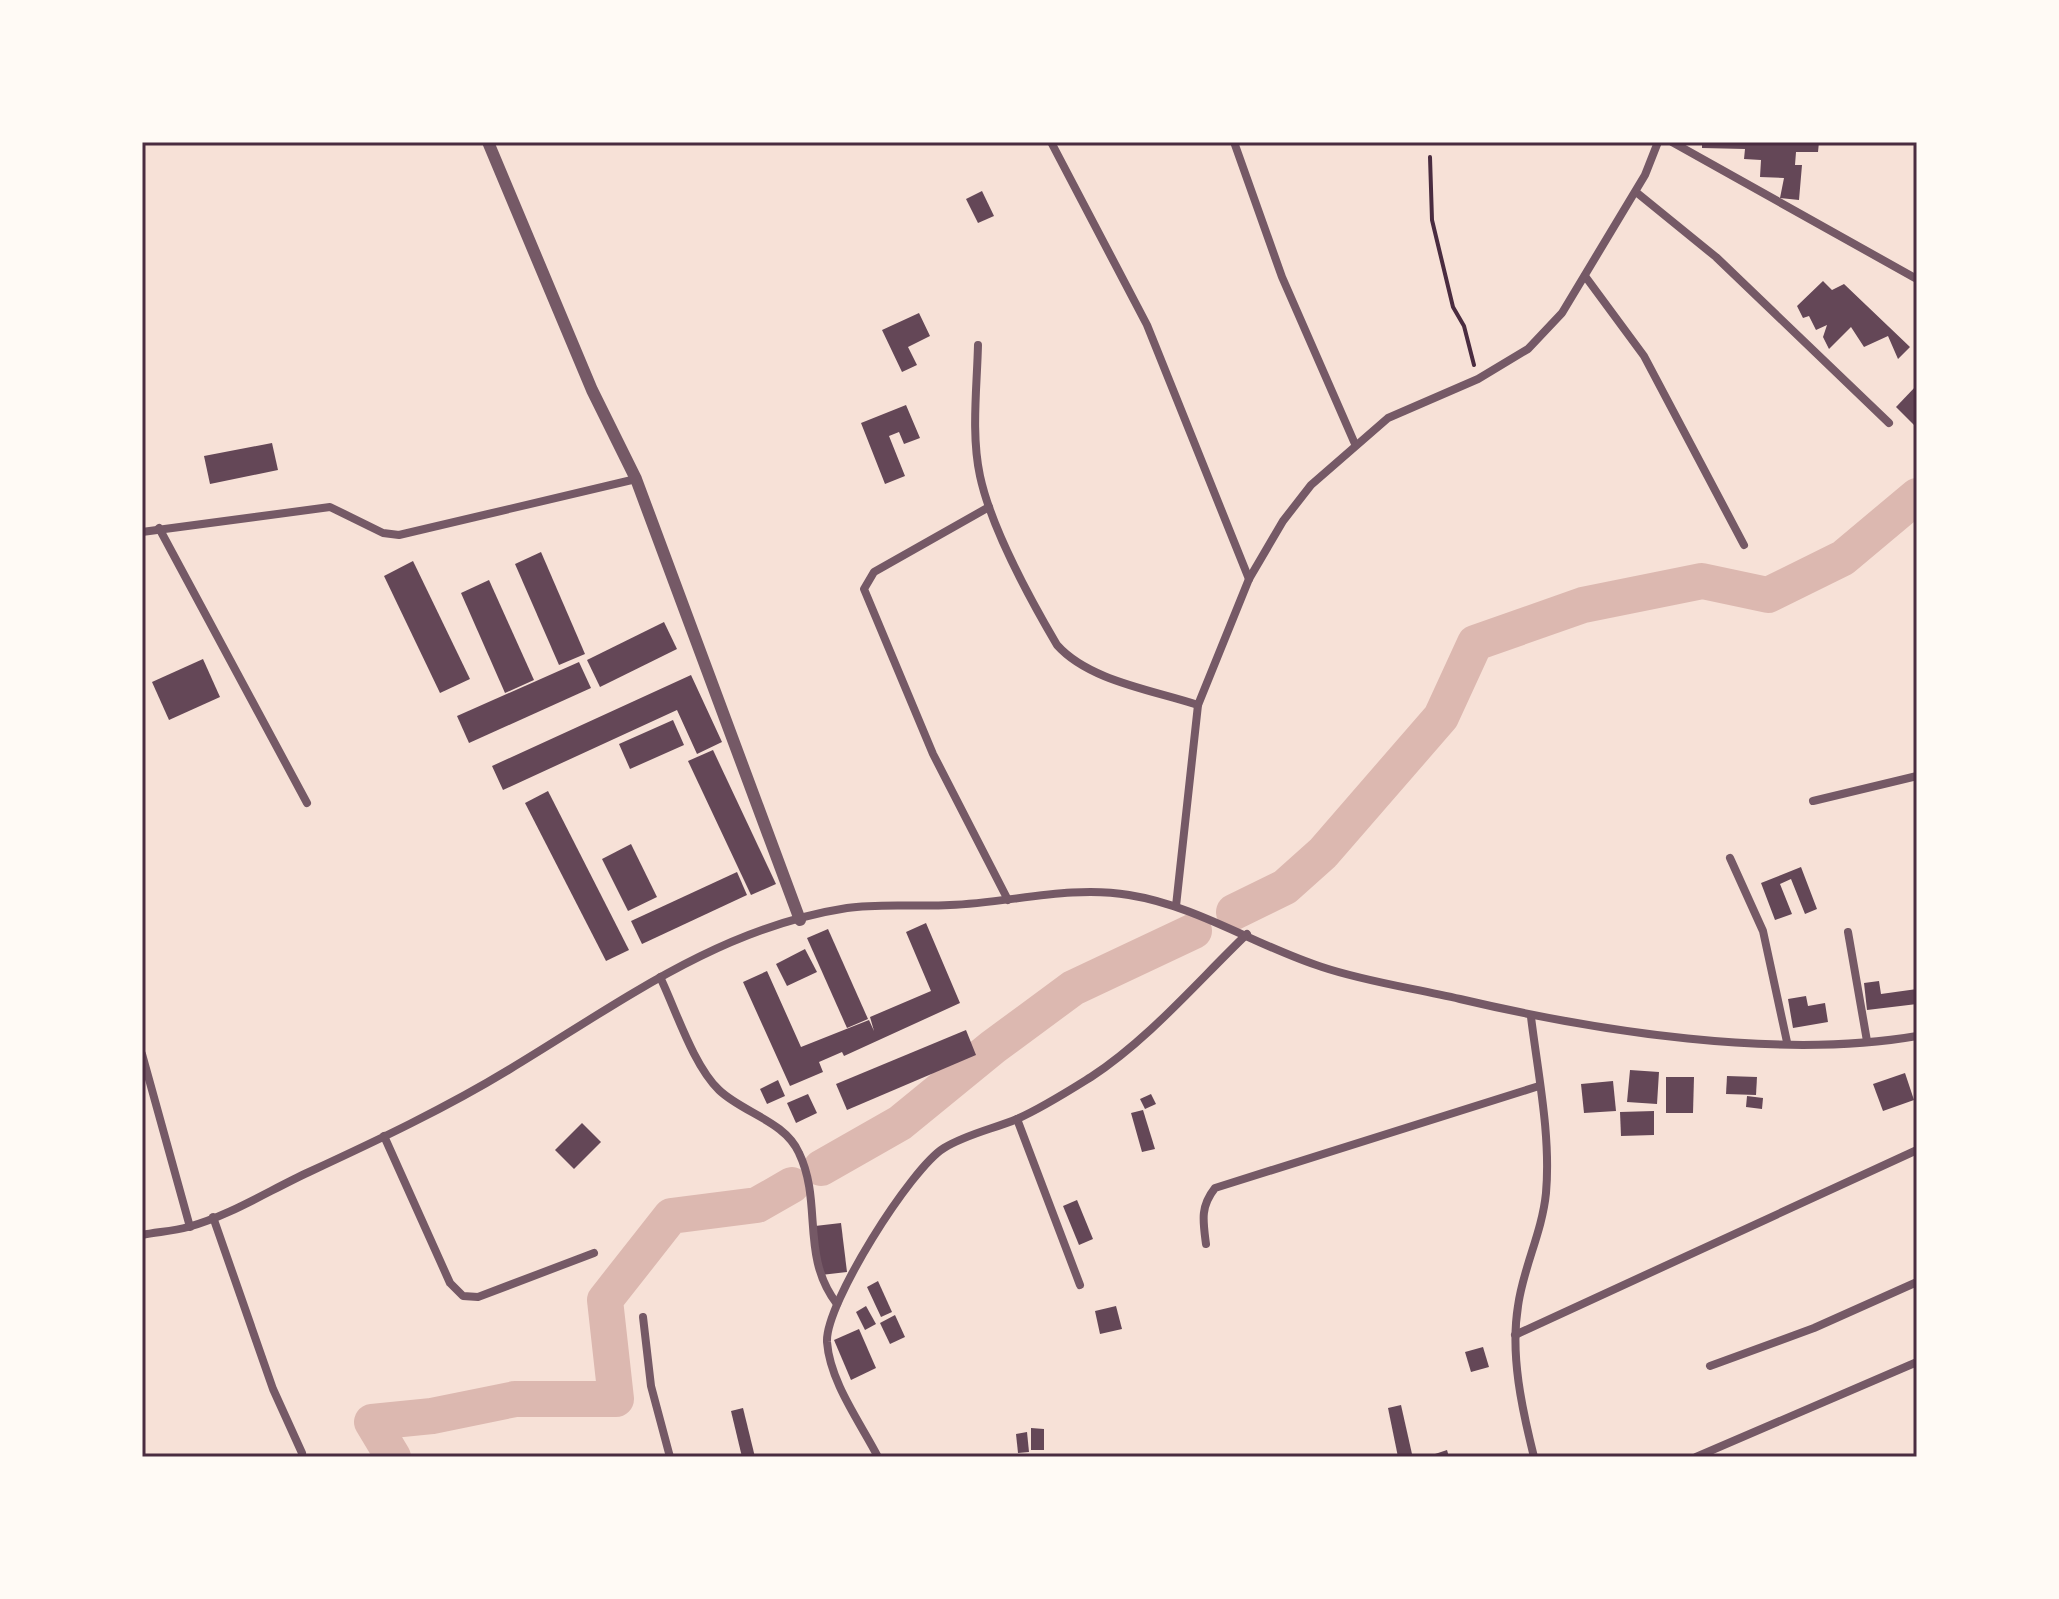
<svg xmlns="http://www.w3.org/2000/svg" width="2059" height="1599" font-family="'Zilla Slab',serif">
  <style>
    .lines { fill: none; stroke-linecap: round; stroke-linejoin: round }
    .river { stroke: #dcb8b0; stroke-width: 36 }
    .building { fill: #644757 }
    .path { stroke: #4a2c40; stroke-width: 4 }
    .minor { stroke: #755966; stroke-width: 8 }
    .tertiary { stroke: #755966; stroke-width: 12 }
    .neatline { fill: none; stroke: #4a2c40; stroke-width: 3 }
  </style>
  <rect width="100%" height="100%" fill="#f7e1d7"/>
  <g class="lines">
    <g class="river">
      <path d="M1234,912L1285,887L1323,853L1441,717L1475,643L1583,605L1702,581L1768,595L1843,558L1917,496"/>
      <path d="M821,1168L900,1123L993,1047L1073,988L1194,931"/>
      <path d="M393,1457L372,1422L432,1416L515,1399H616L605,1300L671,1216L757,1205L792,1185"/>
    </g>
  </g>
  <g class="building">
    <path d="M1702,142H1819L1818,152H1796L1795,165H1802L1799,200L1780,198L1784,178L1760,177L1761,160L1744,159L1745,149L1702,148Z"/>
    <path d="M982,191L994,216L978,223L966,199Z"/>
    <path d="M1823,281L1832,290L1844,284L1910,347L1898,359L1888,336L1864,347L1851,327L1829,349L1823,337L1827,325L1816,330L1809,316L1803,318L1797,306Z"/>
    <path d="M919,313L930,336L908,347L917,365L902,372L882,330Z"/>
    <path d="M1917,385V428L1896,407Z"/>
    <path d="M906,405L920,438L904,444L899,432L889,436L905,476L885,484L861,423Z"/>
    <path d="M272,443L278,470L210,484L204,456Z"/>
    <path d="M541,552L585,654L559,665L515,564Z"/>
    <path d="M413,561L470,679L440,693L384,576Z"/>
    <path d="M489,580L534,680L505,693L461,593Z"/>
    <path d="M664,622L677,649L600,687L587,660Z"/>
    <path d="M203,659L220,697L169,720L152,682Z"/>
    <path d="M579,662L591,688L469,743L457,716Z"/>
    <path d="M691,675L722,742L697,754L677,710L503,790L492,766Z"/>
    <path d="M673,720L684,745L630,769L619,744Z"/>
    <path d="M713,750L776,884L751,895L688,761Z"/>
    <path d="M548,791L629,950L606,961L525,803Z"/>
    <path d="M631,844L657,897L628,911L602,859Z"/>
    <path d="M1801,867L1817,909L1805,914L1791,879L1780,884L1792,914L1775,920L1761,883Z"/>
    <path d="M737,872L747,895L642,944L631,921Z"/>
    <path d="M926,923L960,1003L844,1056L842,1052L819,1062L823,1072L790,1086L743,982L767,971L801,1047L869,1020L874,1031L870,1017L931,991L906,932Z"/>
    <path d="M828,929L868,1019L847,1028L807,938Z"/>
    <path d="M805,949L817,972L787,986L776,964Z"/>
    <path d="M1879,981L1881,994L1917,989V1004L1867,1010L1864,983Z"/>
    <path d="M1806,996L1808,1006L1825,1003L1828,1022L1793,1028L1788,999Z"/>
    <path d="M966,1030L976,1055L847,1110L836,1084Z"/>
    <path d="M1630,1070L1659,1072L1657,1104L1627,1102Z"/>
    <path d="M1905,1073L1914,1100L1883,1111L1873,1084Z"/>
    <path d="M1727,1076L1757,1077L1756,1095L1726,1094Z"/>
    <path d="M1666,1077H1694L1693,1113H1666Z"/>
    <path d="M778,1080L785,1096L767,1104L760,1089Z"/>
    <path d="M1613,1081L1616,1111L1584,1113L1581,1084Z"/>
    <path d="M808,1094L817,1113L796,1123L787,1103Z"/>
    <path d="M1151,1094L1156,1104L1145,1109L1140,1099Z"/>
    <path d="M1747,1096L1763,1098L1762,1109L1746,1107Z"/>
    <path d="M1143,1110L1155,1149L1142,1152L1131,1113Z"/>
    <path d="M1654,1111V1135L1621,1136L1620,1112Z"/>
    <path d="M582,1123L601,1142L574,1169L555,1150Z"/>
    <path d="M1077,1200L1093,1239L1079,1245L1063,1206Z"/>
    <path d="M841,1223L847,1272L821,1275L815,1226Z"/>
    <path d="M878,1281L892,1312L881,1317L867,1287Z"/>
    <path d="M866,1306L876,1324L865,1330L856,1312Z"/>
    <path d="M1116,1306L1122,1329L1100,1334L1095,1311Z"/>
    <path d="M895,1315L905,1337L890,1344L880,1323Z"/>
    <path d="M859,1329L876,1368L851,1380L834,1340Z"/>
    <path d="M1483,1347L1489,1367L1471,1372L1465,1352Z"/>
    <path d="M1401,1405L1412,1454L1398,1457L1388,1408Z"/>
    <path d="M743,1408L755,1457H742L731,1411Z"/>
    <path d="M1031,1428L1044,1429V1450H1031Z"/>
    <path d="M1027,1432L1029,1452L1018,1453L1016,1434Z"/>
    <path d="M1447,1450L1449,1457H1436L1435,1454Z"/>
  </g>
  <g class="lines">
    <path class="path" d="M1430,157L1432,220L1453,307L1464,326L1474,365"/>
    <g class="minor">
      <path d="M1051,142L1147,325L1249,579"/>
      <path d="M1234,142L1282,277L1355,444"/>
      <path d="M1672,142L1915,278"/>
      <path d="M1636,192L1716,257L1889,423"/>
      <path d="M1585,276L1644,356L1744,545"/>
      <path d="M978,345C977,387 971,434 980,476C991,527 1030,599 1057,645C1089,681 1153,690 1198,705"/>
      <path d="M989,507L874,572L864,589L933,754L1008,900"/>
      <path d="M159,528L307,803"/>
      <path d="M142,532L330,507L383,533L399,535L636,479"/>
      <path d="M1813,801L1917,776"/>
      <path d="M1730,858L1763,931L1787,1042"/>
      <path d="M1176,906L1198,705L1249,579L1283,521L1311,485L1388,418L1478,379L1528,349L1562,313L1645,175L1658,142"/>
      <path d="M1848,932L1867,1041"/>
      <path d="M660,977C676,1010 693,1065 719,1090C743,1113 785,1121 799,1153C823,1203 800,1256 837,1304"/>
      <path d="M1531,1017C1538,1074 1551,1136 1546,1193C1542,1233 1523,1268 1518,1306C1510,1355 1522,1409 1534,1457"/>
      <path d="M142,1054L190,1227"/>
      <path d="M1017,1119L1080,1285"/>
      <path d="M384,1136L450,1283L463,1296L478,1297L594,1253"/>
      <path d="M213,1217L273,1389L302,1453"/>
      <path d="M142,1235C157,1232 174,1231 188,1227C229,1216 270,1190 309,1172C376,1141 446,1108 510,1069C618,1004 718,928 847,908C880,903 916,907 950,905C1009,903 1070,885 1129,895C1198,906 1256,946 1322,967C1367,982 1413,988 1460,999C1596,1031 1779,1060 1917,1036"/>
      <path d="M1206,1244C1203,1221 1200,1207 1215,1188L1539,1086"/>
      <path d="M643,1317L651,1386L670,1457"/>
      <path d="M1515,1335L1917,1150"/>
      <path d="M1710,1366L1814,1328L1917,1282"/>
      <path d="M878,1457C860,1422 830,1382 827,1342C825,1304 911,1168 944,1148C967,1134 993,1129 1017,1119C1042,1108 1067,1092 1091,1077C1149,1039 1197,982 1247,934"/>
      <path d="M1696,1457L1917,1362"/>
    </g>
    <path class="tertiary" d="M488,142L592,390L636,479L800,920"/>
  </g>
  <rect width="2059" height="1599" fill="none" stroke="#fffaf5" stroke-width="288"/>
  <rect x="144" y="144" width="1771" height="1311" class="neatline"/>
</svg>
